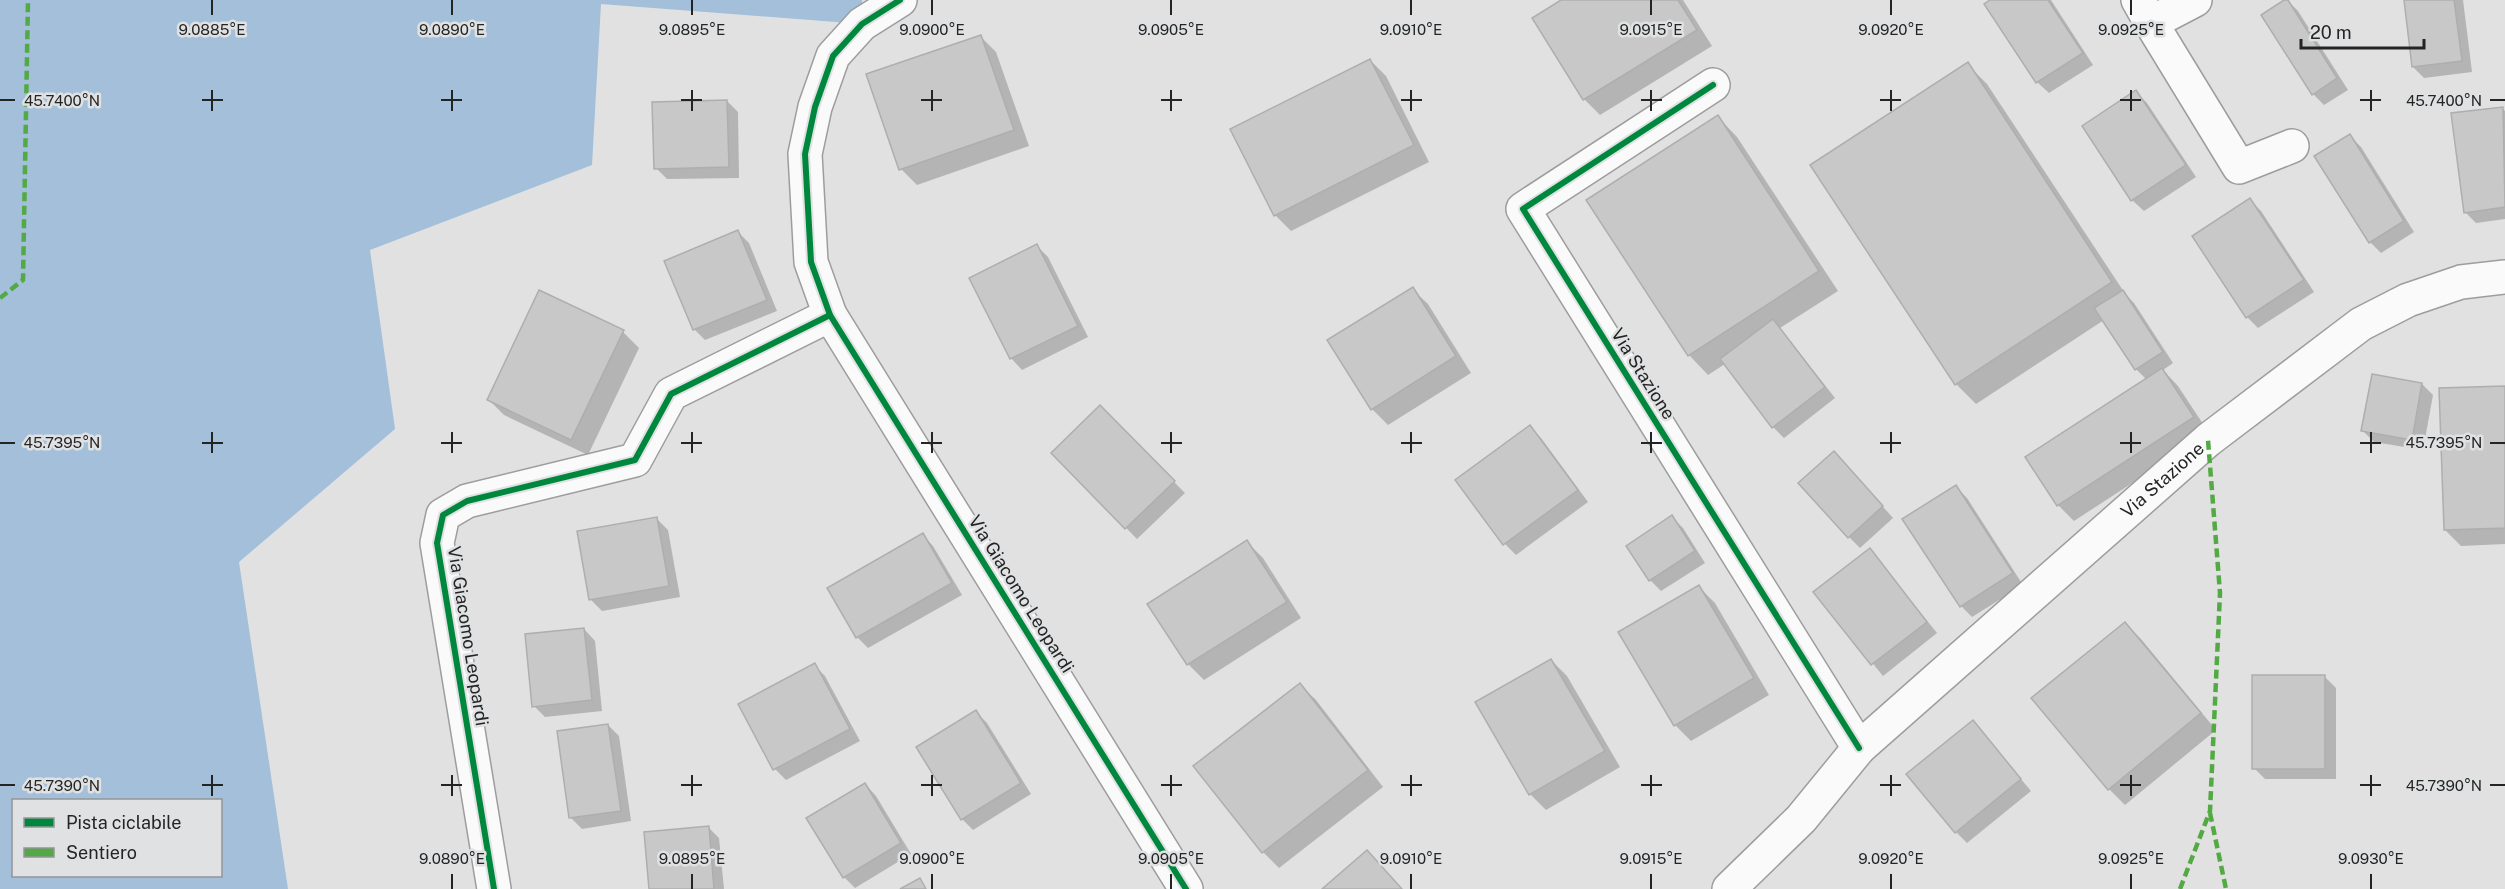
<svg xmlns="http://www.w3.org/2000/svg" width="2505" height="889" font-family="'Public Sans',sans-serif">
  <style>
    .forest { fill: #a3bfda; fill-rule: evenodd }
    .shadow { fill: #0003 }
    .building { fill: #c9c8c9; stroke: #aeaeae; stroke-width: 1.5 }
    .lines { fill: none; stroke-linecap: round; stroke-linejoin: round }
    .street-casing { stroke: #9c9d9d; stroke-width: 36 }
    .secondary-casing { stroke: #9c9d9d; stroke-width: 36 }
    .street { stroke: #fafafb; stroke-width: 33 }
    .secondary { stroke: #fafafb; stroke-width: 33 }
    .quiet { stroke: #53aa44; stroke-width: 4.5; stroke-dasharray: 9 4.5; stroke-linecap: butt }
    .cycleway-casing { stroke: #e0e1e3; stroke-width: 10 }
    .cycleway { stroke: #00873e; stroke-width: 6 }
    .ticks { fill: none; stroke: #232424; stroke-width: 2 }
    .labels { text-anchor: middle; stroke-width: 5; stroke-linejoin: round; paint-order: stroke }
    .street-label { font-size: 18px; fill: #232424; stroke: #e0e1e3 }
    .ticks-label { font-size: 15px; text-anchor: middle; fill: #232424; stroke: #e0e1e3; stroke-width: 5; stroke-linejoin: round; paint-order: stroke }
  </style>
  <rect width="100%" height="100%" fill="#e1e1e2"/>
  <path class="forest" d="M0,0H862V24L601,4L592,165L370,250L395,429L239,562L288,889H0ZM14,800H220V876H14Z"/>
  <g class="shadow">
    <path d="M1564,0H1683L1712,46L1600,115L1584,99L1534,19Z"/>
    <path d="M1993,0H2051L2093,65L2049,93L2037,82L1987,4Z"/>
    <path d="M2287,0L2298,11L2348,90L2324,105L2313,94Z"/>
    <path d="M2405,0H2463L2472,72L2424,78L2413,67Z"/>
    <path d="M980,36L996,52L1029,146L917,185L901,169Z"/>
    <path d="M1370,60L1386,76L1429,162L1291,231L1275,215Z"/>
    <path d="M1967,64L1987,84L2126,295L2134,303L2173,363L2163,370L2178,386L2209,433L2074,521L2058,505L2147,380L2136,369L2104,320L1976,404L1956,384Z"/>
    <path d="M2136,92L2147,103L2196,177L2144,211L2132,200Z"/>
    <path d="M727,101L738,112L739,178L667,179L656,168Z"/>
    <path d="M2503,109L2505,111V219L2476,223L2465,212Z"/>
    <path d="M1718,117L1737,137L1838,291L1780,328L1835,398L1784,438L1773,427L1725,364L1708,375L1689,355Z"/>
    <path d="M2350,136L2361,147L2414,232L2381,253L2370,242Z"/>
    <path d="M2250,200L2261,211L2314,292L2258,328L2247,317Z"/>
    <path d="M738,232L749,243L777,311L705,340L694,329Z"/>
    <path d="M1037,246L1048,257L1088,337L1022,370L1011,358Z"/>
    <path d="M1412,289L1428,304L1471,373L1388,425L1372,409Z"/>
    <path d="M540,292L623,332L639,348L588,455L504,415L488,399Z"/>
    <path d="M2422,384L2433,395L2423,450L2374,442L2363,431Z"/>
    <path d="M2505,387V544L2461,546L2445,530Z"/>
    <path d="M1100,407L1185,493L1137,539L1053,453Z"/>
    <path d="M1530,427L1541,438L1588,502L1516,555L1505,544Z"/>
    <path d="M1845,464L1893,518L1860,548L1849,537Z"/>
    <path d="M1955,486L1967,498L2023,585L1972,617L1961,606Z"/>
    <path d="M1672,517L1683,528L1705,563L1661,591L1650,580L1628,546Z"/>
    <path d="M656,518L668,530L680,597L602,611L591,600Z"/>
    <path d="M922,534L933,546L962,595L868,648L857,637Z"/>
    <path d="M1247,542L1263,558L1301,618L1204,680L1188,664L1150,604Z"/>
    <path d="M1870,550L1937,633L1883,676L1815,592Z"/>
    <path d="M1699,587L1715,603L1769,695L1691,741L1675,725Z"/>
    <path d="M2125,624L2141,639L2216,730L2125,805L2109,789Z"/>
    <path d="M584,629L595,641L602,711L545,717L534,706Z"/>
    <path d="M1551,660L1567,676L1620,767L1546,810L1530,794Z"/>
    <path d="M814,665L825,676L860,741L786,780L775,769L740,705Z"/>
    <path d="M2324,676L2336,688V779H2265L2254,768Z"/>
    <path d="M1300,685L1316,700L1383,787L1279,868L1263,852Z"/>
    <path d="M976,712L987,723L1031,794L973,830L962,819Z"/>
    <path d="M1973,722L2031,791L1967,843L1956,832Z"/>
    <path d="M608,725L619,736L631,821L582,829L570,817Z"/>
    <path d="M865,784L876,796L911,854L855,888L844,877Z"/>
    <path d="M708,827L719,838L724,889H651Z"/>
  </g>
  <g class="building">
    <path d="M1561,0H1678L1697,30L1583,100L1532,18Z"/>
    <path d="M1990,0H2048L2083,53L2036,83L1984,4Z"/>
    <path d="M2284,0H2288L2337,78L2312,95L2261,15Z"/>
    <path d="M2404,0H2454L2462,61L2412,67Z"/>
    <path d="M981,35L1014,130L899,170L866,74Z"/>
    <path d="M1370,59L1414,145L1274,216L1230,129Z"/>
    <path d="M1968,62L2112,282L1955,385L1810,165Z"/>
    <path d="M2136,90L2186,165L2131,201L2082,126Z"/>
    <path d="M727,100L729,167L654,169L652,102Z"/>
    <path d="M2503,107L2505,207L2464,213L2451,113Z"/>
    <path d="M1718,115L1819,271L1688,356L1586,200Z"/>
    <path d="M2350,134L2404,221L2369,243L2314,156Z"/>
    <path d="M2250,198L2304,280L2246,318L2192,236Z"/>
    <path d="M738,230L767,300L693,330L664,261Z"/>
    <path d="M1037,244L1078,326L1010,359L969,278Z"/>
    <path d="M1413,287L1456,356L1371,410L1327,340Z"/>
    <path d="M539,290L624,330L571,440L487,400Z"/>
    <path d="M2123,290L2163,352L2135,370L2094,308Z"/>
    <path d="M1773,319L1825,387L1772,428L1720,359Z"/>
    <path d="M2162,368L2194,417L2057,506L2025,457Z"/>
    <path d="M2372,374L2422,383L2412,440L2361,431Z"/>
    <path d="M2505,386V528L2444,530L2439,388Z"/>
    <path d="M1100,405L1175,481L1125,529L1051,453Z"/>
    <path d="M1530,425L1578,490L1503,545L1455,480Z"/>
    <path d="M1834,451L1883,506L1848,538L1798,483Z"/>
    <path d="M1956,485L2013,573L1960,607L1902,519Z"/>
    <path d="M1672,515L1695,551L1649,581L1626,546Z"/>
    <path d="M657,517L669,586L589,600L577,531Z"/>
    <path d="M923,533L952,583L856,638L827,588Z"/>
    <path d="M1247,540L1287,602L1187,665L1147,604Z"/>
    <path d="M1870,548L1927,622L1871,665L1813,592Z"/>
    <path d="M1699,585L1754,678L1674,726L1618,632Z"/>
    <path d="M2125,622L2201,713L2108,790L2031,698Z"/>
    <path d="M584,628L592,700L532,707L525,634Z"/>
    <path d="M1551,659L1605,751L1529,795L1475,702Z"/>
    <path d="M815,663L850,729L773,770L738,704Z"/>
    <rect x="2252" y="675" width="73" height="94"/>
    <path d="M1300,683L1368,770L1262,853L1193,766Z"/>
    <path d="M976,710L1021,783L961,820L916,747Z"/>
    <path d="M1973,720L2021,779L1955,833L1906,774Z"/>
    <path d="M608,724L621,811L569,818L557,731Z"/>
    <path d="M865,783L901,843L843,878L806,818Z"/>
    <path d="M709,826L714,889H649L644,832Z"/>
    <path d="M1367,850L1402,889H1322Z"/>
    <path d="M920,878L926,889H900Z"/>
  </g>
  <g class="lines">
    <g class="street-casing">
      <g id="street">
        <path d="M900,0L862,24L833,56L815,107L805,154L811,262L830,315L1186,889"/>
        <path d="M2138,0L2151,23L2195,0"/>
        <path d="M2151,23L2239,167L2292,146"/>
        <path d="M1713,85L1523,209L1859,748"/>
        <path d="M494,889L437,543L443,515L467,501L635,460L671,394L830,315"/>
      </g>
    </g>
    <g class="secondary-casing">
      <g id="secondary">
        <path id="s1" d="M1729,889L1801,819L1859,748L2208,440L2361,324L2408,300L2461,282L2505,277"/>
      </g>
    </g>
    <use href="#street" class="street"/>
    <use href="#secondary" class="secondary"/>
    <g class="quiet">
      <path d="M0,298L23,280L28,0"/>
      <path d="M2210,813L2226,889"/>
      <path d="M2180,889L2210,811L2220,593L2208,440"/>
    </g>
    <g class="cycleway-casing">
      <g id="cycleway">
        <path d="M900,0L862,24L833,56L815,107L805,154L811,262L830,315L1186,889"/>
        <path d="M1713,85L1523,209L1859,748"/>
        <path d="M494,889L437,543L443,515L467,501L635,460L671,394L830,315"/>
      </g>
    </g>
    <use href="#cycleway" class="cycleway"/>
  </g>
  <path class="ticks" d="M212,0V15M452,0V15M692,0V15M932,0V15M1171,0V15M1411,0V15M1651,0V15M1891,0V15M2131,0V15M212,90V111M452,90V111M692,90V111M932,90V111M1171,90V111M1411,90V111M1651,90V111M1891,90V111M2131,90V111M2371,90V111M0,100H15M202,100H223M441,100H462M681,100H702M921,100H942M1161,100H1182M1401,100H1422M1641,100H1662M1880,100H1901M2120,100H2141M2360,100H2381M2490,100H2505M212,432V453M452,432V453M692,432V453M932,432V453M1171,432V453M1411,432V453M1651,432V453M1891,432V453M2131,432V453M2371,432V453M0,443H15M202,443H223M441,443H462M681,443H702M921,443H942M1161,443H1182M1401,443H1422M1641,443H1662M1880,443H1901M2120,443H2141M2360,443H2381M2490,443H2505M212,775V796M452,775V796M692,775V796M932,775V796M1171,775V796M1411,775V796M1651,775V796M1891,775V796M2131,775V796M2371,775V796M0,785H15M202,785H223M441,785H462M681,785H702M921,785H942M1161,785H1182M1401,785H1422M1641,785H1662M1880,785H1901M2120,785H2141M2360,785H2381M2490,785H2505M452,874V889M692,874V889M932,874V889M1171,874V889M1411,874V889M1651,874V889M1891,874V889M2131,874V889M2371,874V889"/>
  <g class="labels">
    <g class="street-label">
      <text transform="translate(1643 374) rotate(58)" y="6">Via Stazione</text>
      <text dy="6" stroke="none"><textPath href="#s1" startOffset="597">Via Stazione</textPath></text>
      <text transform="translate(1021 594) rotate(58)" y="6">Via Giacomo Leopardi</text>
      <text transform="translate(468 636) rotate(81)" y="6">Via Giacomo Leopardi</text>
    </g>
  </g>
  <g class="ticks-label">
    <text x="212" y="35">9.0885°E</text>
    <text x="452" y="35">9.0890°E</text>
    <text x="692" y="35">9.0895°E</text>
    <text x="932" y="35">9.0900°E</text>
    <text x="1171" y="35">9.0905°E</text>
    <text x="1411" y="35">9.0910°E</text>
    <text x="1651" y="35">9.0915°E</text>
    <text x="1891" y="35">9.0920°E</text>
    <text x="2131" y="35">9.0925°E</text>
    <text x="62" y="106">45.7400°N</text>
    <text x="2444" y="106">45.7400°N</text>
    <text x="62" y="448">45.7395°N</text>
    <text x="2444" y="448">45.7395°N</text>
    <text x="62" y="791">45.7390°N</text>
    <text x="2444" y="791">45.7390°N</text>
    <text x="452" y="864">9.0890°E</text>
    <text x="692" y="864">9.0895°E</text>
    <text x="932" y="864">9.0900°E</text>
    <text x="1171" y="864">9.0905°E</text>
    <text x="1411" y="864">9.0910°E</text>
    <text x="1651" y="864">9.0915°E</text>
    <text x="1891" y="864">9.0920°E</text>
    <text x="2131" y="864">9.0925°E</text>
    <text x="2371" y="864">9.0930°E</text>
  </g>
  <rect x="12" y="799" width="210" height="78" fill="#e0e1e3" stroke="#949597" stroke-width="1.5"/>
  <rect x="24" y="818" width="30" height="9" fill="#00873e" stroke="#949597" stroke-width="1.5"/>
  <text x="66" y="829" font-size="18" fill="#232424">Pista ciclabile</text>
  <rect x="24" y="848" width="30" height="9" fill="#53aa44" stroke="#949597" stroke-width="1.5"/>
  <text x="66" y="859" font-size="18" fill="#232424">Sentiero</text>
  <path d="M2301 39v9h123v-9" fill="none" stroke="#232424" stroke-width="3"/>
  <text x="2310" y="39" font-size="18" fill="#232424" stroke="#e0e1e3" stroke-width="4.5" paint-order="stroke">20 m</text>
</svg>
